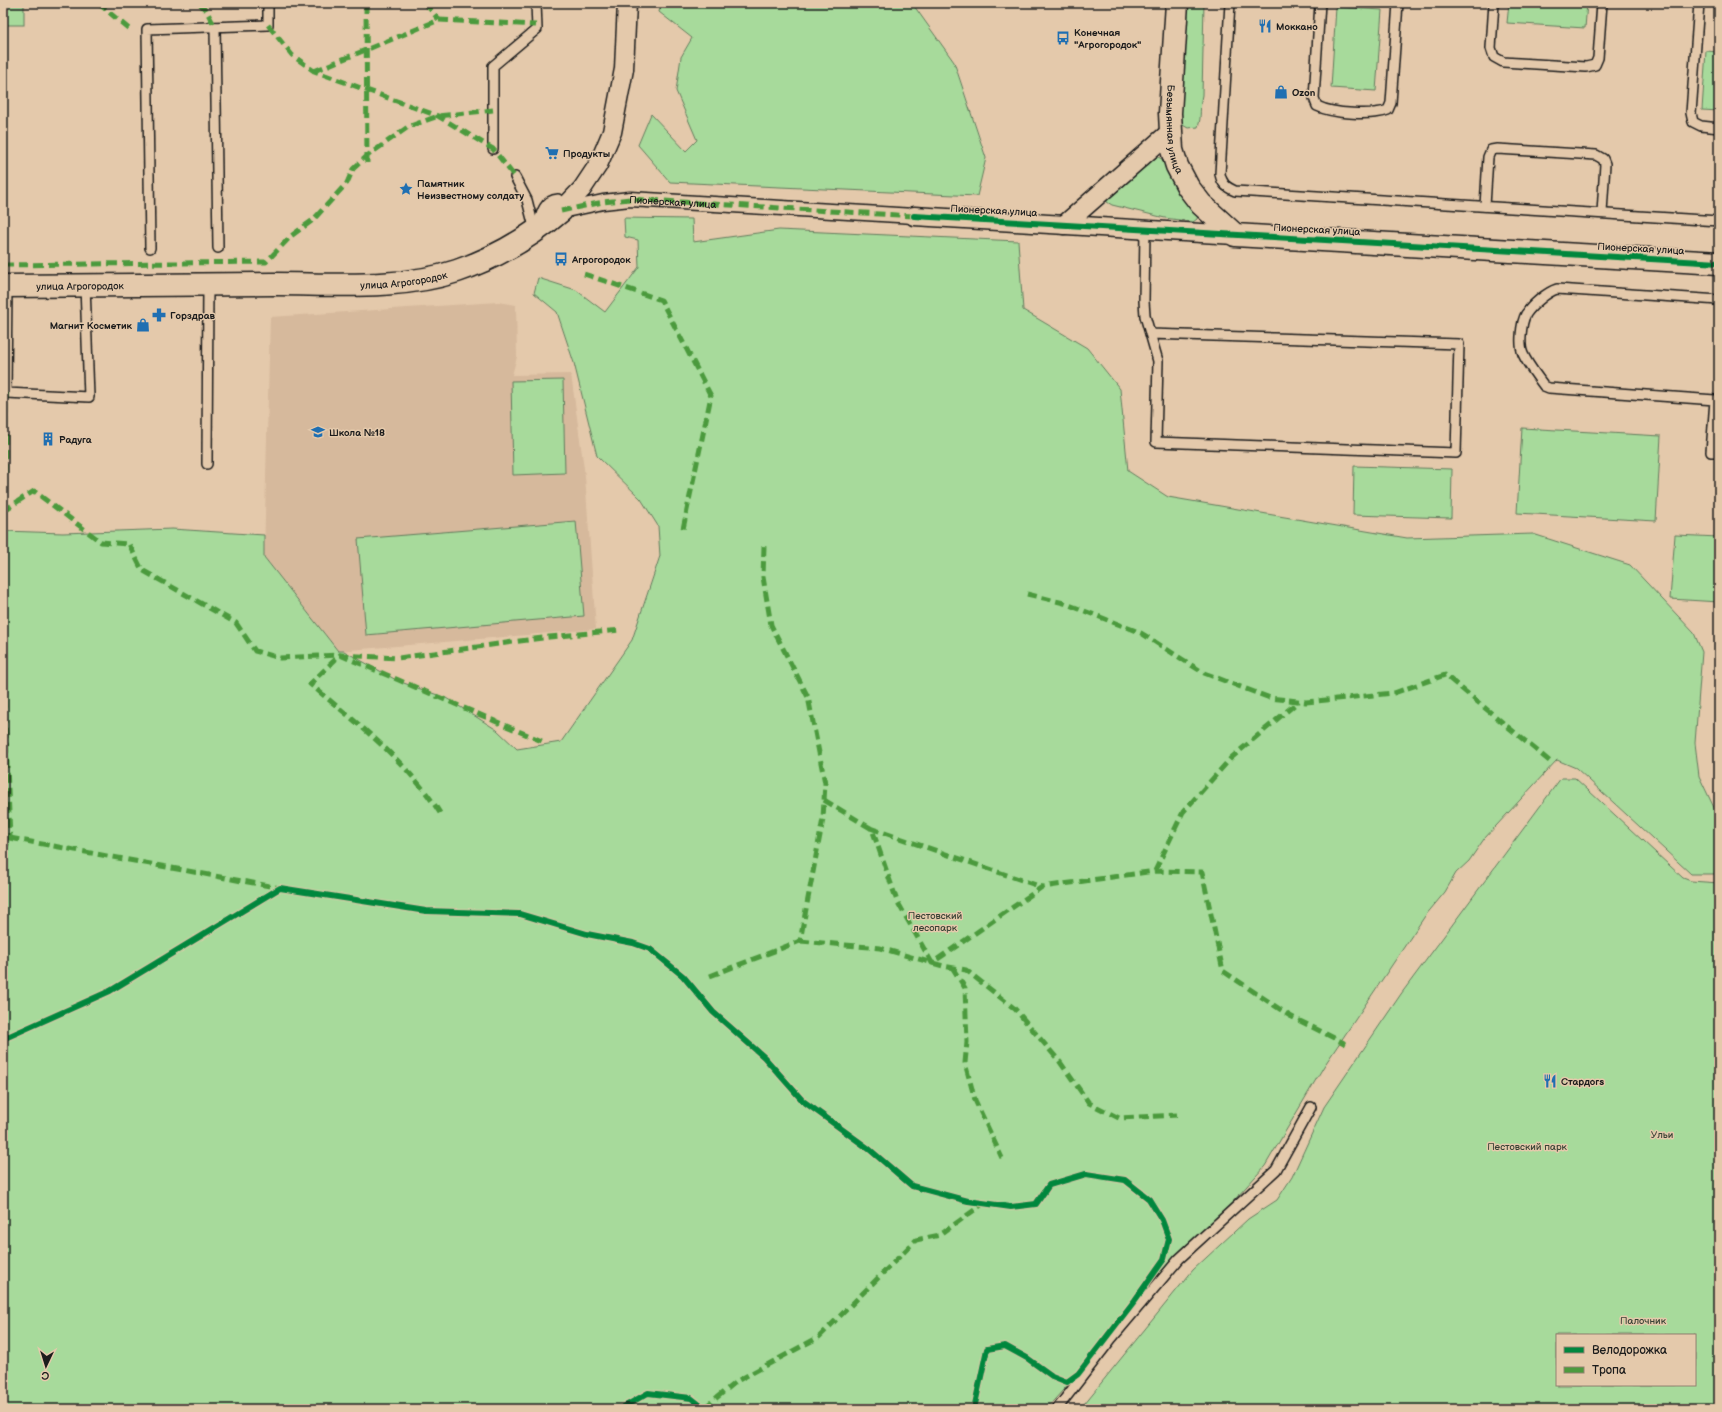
<svg xmlns="http://www.w3.org/2000/svg" width="1722" height="1412" font-family="'Balsamiq Sans',sans-serif">
  <style>
    .built { fill: #d6b99c }
    .green { fill: #a7da9b; stroke: #627b5c; fill-rule: evenodd }
    .lines { fill: none; stroke-linecap: round; stroke-linejoin: round }
    .service-casing { stroke: #1c1c1c; stroke-width: 12 }
    .pedestrian-casing { stroke: #1c1c1c; stroke-width: 17 }
    .minor-casing { stroke: #1c1c1c; stroke-width: 21 }
    .tertiary-casing { stroke: #1c1c1c; stroke-width: 25 }
    .service { stroke: #e4c9ab; stroke-width: 9 }
    .pedestrian { stroke: #e4c9ab; stroke-width: 14 }
    .minor { stroke: #e4c9ab; stroke-width: 18 }
    .tertiary { stroke: #e4c9ab; stroke-width: 22 }
    .quiet { stroke: #4c9a3e; stroke-width: 5; stroke-dasharray: 10 5; stroke-linecap: butt }
    .cycleway-casing { stroke: #e4c9ab; stroke-width: 8 }
    .cycleway { stroke: #00873e; stroke-width: 6 }
    .labels { text-anchor: middle; stroke-width: 3; stroke-linejoin: round; paint-order: stroke }
    .poi-label { font-size: 10px; font-weight: bold; fill: #1c1c1c; stroke: #e4c9ab; text-anchor: start }
    .street-label { font-size: 10px; fill: #1c1c1c; stroke: #e4c9ab }
    .park-label { font-size: 10px; fill: #384235; stroke: #e4c9ab }
  </style>
  <rect width="100%" height="100%" fill="#e4c9ab"/>
  <filter id="ink" filterUnits="userSpaceOnUse"><feTurbulence type="fractalNoise" baseFrequency=".025" numOctaves="2"/><feDisplacementMap in="SourceGraphic" scale="8" xChannelSelector="R" yChannelSelector="G"/><feConvolveMatrix kernelMatrix="1 2 1 2 8 2 1 2 1" color-interpolation-filters="sRGB"/></filter>
  <g filter="url(#ink)">
    <path class="built" d="M498,302L516,305L517,357L512,375L571,374L585,476L596,629L338,651L264,557L270,317Z"/>
    <g class="green">
      <rect x="3" y="3" width="21" height="22"/>
      <path d="M661,3H912L954,62L986,158L977,196L670,182L638,145L651,114L686,151L697,140L676,91L681,57L692,38L659,12Z"/>
      <path d="M1187,3H1204L1202,95C1199,108 1202,116 1198,127L1188,128L1179,123Z"/>
      <path d="M1509,3H1587L1585,28L1507,23Z"/>
      <path d="M1336,7L1382,10L1376,91L1331,88Z"/>
      <path d="M1706,51L1719,52V111L1702,110Z"/>
      <path d="M1158,157L1166,161L1198,215L1197,219L1193,222L1165,218L1112,205L1107,202L1106,199L1153,159Z"/>
      <path d="M624,218L692,219L693,242L779,230L1018,241L1023,310L1087,348L1120,389L1128,471L1168,497L1407,538L1533,534L1630,565L1694,633L1702,652L1695,743L1699,776L1718,816L1719,874H1691L1576,768L1557,760L1484,839L1469,861L1456,873L1445,892L1425,916L1324,1066L1265,1166L1046,1409H3V531L63,533L172,529L264,535V557L338,651H344L398,681L446,698L497,730L517,749L561,742L632,640L660,556L658,526L641,499L597,456L574,363L557,312L534,293L538,278L576,290L605,312L639,267L638,240L625,237Z"/>
      <path d="M563,380L565,473L513,475L511,381Z"/>
      <path d="M1522,428L1661,436L1656,521L1517,513Z"/>
      <path d="M1354,466L1452,469L1451,518L1353,515Z"/>
      <path d="M576,521L584,616L366,635L358,539Z"/>
      <path d="M1675,535L1719,537V602L1670,599Z"/>
      <path d="M1561,778H1575L1683,878L1691,881L1719,883V1409H1080L1193,1270L1248,1219L1277,1200L1292,1177L1324,1107L1401,994ZM1557,1335H1695V1385H1557Z"/>
    </g>
    <g class="lines">
      <g class="service-casing">
        <g id="service">
          <path d="M1230,3L1220,174C1222,184 1226,187 1235,191L1719,221"/>
          <path d="M1320,3L1314,98L1317,106C1333,114 1372,116 1388,110L1391,103L1398,3"/>
          <path d="M1494,3L1491,48L1494,57L1503,62L1586,67L1595,65L1598,58L1602,3"/>
          <path d="M1699,3L1691,113L1693,122L1701,126L1719,128"/>
          <path d="M215,27L218,248"/>
          <path d="M493,149V66L537,29L536,3"/>
          <path d="M515,177L527,200L535,231"/>
          <path d="M1485,206L1488,157L1491,150L1497,149L1596,155L1603,159L1605,164L1602,213"/>
          <path d="M538,225C541,214 544,200 558,199L563,203L561,210"/>
          <path d="M1145,229L1144,301L1145,316L1158,361L1156,442L1456,453L1459,344L1150,334"/>
          <path d="M150,248L147,29L268,25V3"/>
          <path d="M7,286L6,393L89,397L85,285"/>
          <path d="M1719,300L1557,289C1547,292 1532,305 1526,314C1521,323 1519,345 1523,354C1528,365 1537,376 1544,386L1549,388L1715,400L1711,452H1719"/>
          <path d="M207,464L208,284"/>
          <path d="M1057,1409L1112,1338L1179,1259L1276,1170L1311,1107"/>
        </g>
      </g>
      <g class="pedestrian-casing">
        <path id="pedestrian" d="M561,211L603,202L630,199L914,216"/>
      </g>
      <g class="minor-casing">
        <g id="minor">
          <path d="M561,211L582,189L598,165L612,132L624,69L627,3"/>
          <path d="M914,216L1235,235"/>
          <path d="M1064,225L1170,132"/>
        </g>
      </g>
      <g class="tertiary-casing">
        <g id="tertiary">
          <path id="s1" d="M1177,3L1170,113L1172,150L1177,166L1188,187L1201,204L1235,235L1719,263"/>
          <path id="s2" d="M3,286C93,286 184,284 274,284C334,284 400,290 457,271C495,258 531,237 561,211"/>
        </g>
      </g>
      <use href="#service" class="service"/>
      <use href="#pedestrian" class="pedestrian"/>
      <use href="#minor" class="minor"/>
      <use href="#tertiary" class="tertiary"/>
      <g class="quiet">
        <path d="M98,3L129,29"/>
        <path d="M199,3L206,10L215,27"/>
        <path d="M366,3L367,166"/>
        <path d="M425,3L439,20"/>
        <path d="M268,25L292,55L314,71L438,116L493,149L515,177"/>
        <path d="M314,71L439,20L536,25"/>
        <path id="s3" d="M561,211L603,202L630,199L914,216"/>
        <path d="M3,265L266,262L291,236L313,220L347,183L353,169L367,156L408,127L438,116L493,110"/>
        <path d="M584,274L661,300L711,396L683,529"/>
        <path d="M3,511L34,491L101,542L129,544L142,570L236,623L255,651L280,658L340,655L398,658L549,637L621,630"/>
        <path d="M1027,594L1064,603L1141,633L1204,673L1270,698L1306,702L1394,693L1445,675L1553,764"/>
        <path d="M3,609L6,393"/>
        <path d="M3,668L10,838H3"/>
        <path d="M824,800L872,829L897,901L932,963L1042,887L1155,871L1202,872L1223,971L1290,1016L1346,1044"/>
        <path d="M440,813C407,761 357,723 310,684L340,655L544,742"/>
        <path d="M870,828L1042,887"/>
        <path d="M3,852L10,838L280,888"/>
        <path d="M1155,871L1183,812L1231,758L1299,701"/>
        <path d="M800,941L880,948L943,966L966,970L1015,1009L1060,1062L1089,1103L1119,1118L1177,1115"/>
        <path d="M952,967L965,988L967,1042L965,1063L975,1100L1002,1158"/>
        <path d="M710,976L800,941L823,819L825,783L808,697L771,625L763,577L764,546"/>
        <path d="M3,1131L4,1139L3,1144"/>
        <path d="M704,1408L737,1381L819,1337L916,1240L940,1235L984,1203"/>
      </g>
      <g class="cycleway-casing">
        <g id="cycleway">
          <path d="M914,216L1719,263"/>
          <path d="M3,1039L110,991L280,888L426,911L520,914L587,934L633,943L650,949L683,976L713,1012L764,1057L803,1101L869,1149L912,1186L968,1201L1011,1207L1036,1204L1049,1185L1086,1174L1125,1180L1149,1199L1162,1220L1169,1239L1164,1259L1135,1300L1078,1374L1067,1382L1052,1376L1027,1358L1005,1346L987,1349L974,1409"/>
          <path d="M620,1409L648,1393L691,1398L705,1409"/>
        </g>
      </g>
      <use href="#cycleway" class="cycleway"/>
    </g>
  </g>
  <defs>
    <g id="restaurant-bare" transform="scale(1.08)"><path d="M-5-6h1v4h1v-4h1v4h1v-4h1v5L-1.5 .5V6h-2V.5L-5-1ZM5-6V6H3V1.5H1.5Q1.5-4 5-6Z" fill="#1f6fb2" stroke="#e4c9ab" stroke-width="2.5" paint-order="stroke"/></g>
    <g id="bus-bare" transform="scale(1.08)"><path d="M-5-6H5V4H4V6H2V4H-2V6H-4V4H-5ZM-3.5-4V0h7V-4ZM-3.5 1.2v1.5H-2V1.2ZM2 1.2v1.5H3.5V1.2Z" fill="#1f6fb2" stroke="#e4c9ab" stroke-width="2.5" paint-order="stroke"/></g>
    <g id="shop-bare" transform="scale(1.08)"><path d="M-5-2.5h2.3a2.7 3.5 0 0 1 5.4 0H5L5.5 6h-11ZM-1.5-2.5h3a1.5 2.3 0 0 0-3 0Z" fill="#1f6fb2" stroke="#e4c9ab" stroke-width="2.5" paint-order="stroke"/></g>
    <g id="supermarket-bare" transform="scale(1.08)"><path d="M-6-5.5h2.5l.6 2H6L4.5 2H-2.5L-4.4-4H-6ZM-1.5 3.2a1.3 1.3 0 1 0 .1 0ZM3 3.2a1.3 1.3 0 1 0 .1 0Z" fill="#1f6fb2" stroke="#e4c9ab" stroke-width="2.5" paint-order="stroke"/></g>
    <g id="sight-bare" transform="scale(1.08)"><path d="M0-6L1.8-2.2L6-1.7L2.9 1.2L3.7 5.4L0 3.3L-3.7 5.4L-2.9 1.2L-6-1.7L-1.8-2.2Z" fill="#1f6fb2" stroke="#e4c9ab" stroke-width="2.5" paint-order="stroke"/></g>
    <g id="pharmacy-bare" transform="scale(1.08)"><path d="M-2-6h4v4h4v4h-4v4h-4v-4h-4v-4h4Z" fill="#1f6fb2" stroke="#e4c9ab" stroke-width="2.5" paint-order="stroke"/></g>
    <g id="school-bare" transform="scale(1.08)"><path d="M0-5L7-2L0 1L-7-2ZM-4 1L0 2.5L4 1V4Q0 6-4 4Z" fill="#1f6fb2" stroke="#e4c9ab" stroke-width="2.5" paint-order="stroke"/></g>
    <g id="building-bare" transform="scale(1.08)"><path d="M-4-6H4V6H1V3H-1V6H-4ZM-2.5-4.3h1.7v1.8h-1.7ZM.8-4.3h1.7v1.8H.8ZM-2.5-1h1.7V.8h-1.7ZM.8-1h1.7V.8H.8Z" fill="#1f6fb2" stroke="#e4c9ab" stroke-width="2.5" paint-order="stroke"/></g>
  </defs>
  <g fill-rule="evenodd">
    <use href="#restaurant-bare" x="1265" y="26"/>
    <use href="#bus-bare" x="1063" y="38"/>
    <use href="#shop-bare" x="1281" y="92"/>
    <use href="#supermarket-bare" x="552" y="153"/>
    <use href="#sight-bare" x="406" y="189"/>
    <use href="#bus-bare" x="561" y="259"/>
    <use href="#pharmacy-bare" x="159" y="315"/>
    <use href="#shop-bare" x="143" y="325"/>
    <use href="#school-bare" x="318" y="432"/>
    <use href="#building-bare" x="48" y="439"/>
    <use href="#restaurant-bare" x="1550" y="1081"/>
  </g>
  <g class="labels">
    <g class="poi-label">
      <text x="1276" y="30">Моккано</text>
      <text x="1074" y="36">Конечная<tspan x="1074" dy="12">"Агрогородок"</tspan></text>
      <text x="1292" y="96">Ozon</text>
      <text x="563" y="157">Продукты</text>
      <text x="417" y="187">Памятник<tspan x="417" dy="12">Неизвестному солдату</tspan></text>
      <text x="572" y="263">Агрогородок</text>
      <text x="170" y="319">Горздрав</text>
      <text x="132" y="329" text-anchor="end">Магнит Косметик</text>
      <text x="329" y="436">Школа №18</text>
      <text x="59" y="443">Радуга</text>
      <text x="1561" y="1085">Стардогs</text>
    </g>
    <g class="street-label">
      <text dy="4" stroke="none"><textPath href="#s1" startOffset="127">Безымянная улица</textPath></text>
      <text dy="4" stroke="none"><textPath href="#s3" startOffset="113">Пионерская улица</textPath></text>
      <text transform="translate(994 210) rotate(3)" y="4">Пионерская улица</text>
      <text transform="translate(1317 229) rotate(3)" y="4">Пионерская улица</text>
      <text transform="translate(1641 248) rotate(3)" y="4">Пионерская улица</text>
      <text dy="4" stroke="none"><textPath href="#s2" startOffset="401">улица Агрогородок</textPath></text>
      <text dy="4" stroke="none"><textPath href="#s2" startOffset="77">улица Агрогородок</textPath></text>
    </g>
    <g class="park-label">
      <text x="935" y="919">Пестовский<tspan x="935" dy="12">лесопарк</tspan></text>
      <text x="1662" y="1138">Ульи</text>
      <text x="1527" y="1150">Пестовский парк</text>
      <text x="1643" y="1324">Палочник</text>
    </g>
  </g>
  <rect width="1722" height="1412" fill="none" stroke="#e4c9ab" stroke-width="16"/>
  <rect x="8" y="8" width="1706" height="1396" fill="none" stroke="#1c1c1c" stroke-width="1.5" filter="url(#ink)"/>
  <rect x="1556" y="1334" width="140" height="52" fill="#e4c9ab" stroke="#948472"/>
  <rect x="1564" y="1347" width="20" height="6" fill="#00873e" stroke="#948472"/>
  <text x="1592" y="1354" font-size="12" fill="#1c1c1c">Велодорожка</text>
  <rect x="1564" y="1367" width="20" height="6" fill="#4c9a3e" stroke="#948472"/>
  <text x="1592" y="1374" font-size="12" fill="#1c1c1c">Тропа</text>
  <g transform="translate(46 1366) rotate(184)" stroke="#e4c9ab" stroke-width="3" paint-order="stroke">
  <path d="M0-3L7 15L0 10L-7 15Z" fill="#1c1c1c"/>
  <text y="-6" font-size="11" font-weight="bold" text-anchor="middle" fill="#1c1c1c">С</text>
  </g>
</svg>
